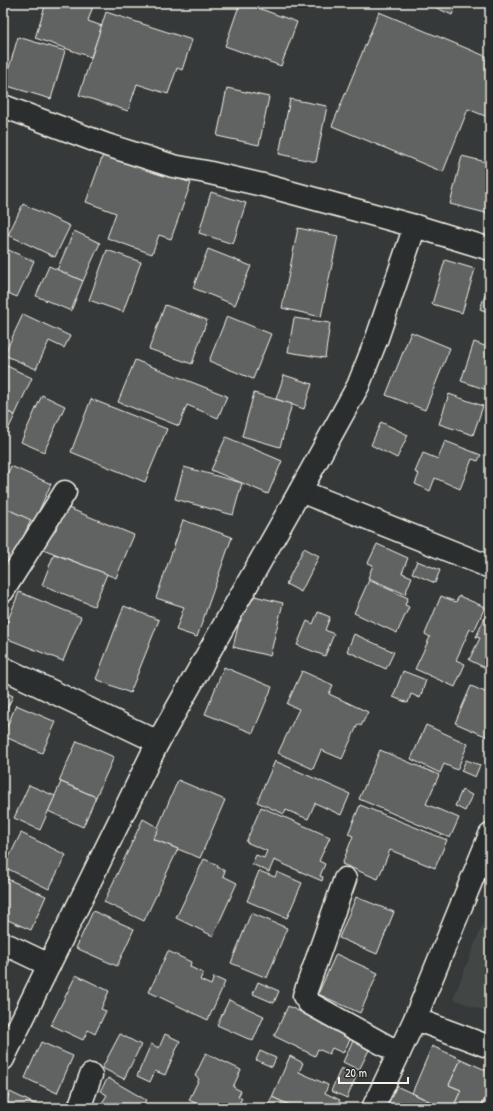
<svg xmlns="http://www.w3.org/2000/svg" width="493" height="1111" font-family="'Patrick Hand',sans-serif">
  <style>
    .built { fill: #434645 }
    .building { fill: #616362; stroke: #f4f1e8 }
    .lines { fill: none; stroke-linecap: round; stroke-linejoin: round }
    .minor-casing { stroke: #f4f1e8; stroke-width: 25 }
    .minor { stroke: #2a2d2e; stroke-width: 22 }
  </style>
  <rect width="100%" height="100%" fill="#363939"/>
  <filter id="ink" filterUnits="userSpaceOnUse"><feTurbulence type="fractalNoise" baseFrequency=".025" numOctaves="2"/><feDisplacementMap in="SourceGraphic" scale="8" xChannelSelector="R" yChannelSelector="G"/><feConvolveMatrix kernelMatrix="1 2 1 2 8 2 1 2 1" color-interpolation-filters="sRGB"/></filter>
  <g filter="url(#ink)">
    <path class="built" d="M490,906V1013L453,999Z"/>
    <g class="building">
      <path d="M46,3H94L88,21L102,26L91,57L35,38Z"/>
      <path d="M240,3H244L297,22L281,66L225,46Z"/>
      <path d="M426,3H457L452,15Z"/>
      <path d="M106,12L192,40L182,70L177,68L168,94L137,84L128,111L79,95Z"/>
      <path d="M379,12L490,58V118L468,109L443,172L332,126Z"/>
      <path d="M18,37L65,51L51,99L4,85Z"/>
      <path d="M227,88L269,97L259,145L217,136Z"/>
      <path d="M290,99L327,106L316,162L279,154Z"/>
      <path d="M104,152L191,183L171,239L159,235L152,254L107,238L116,213L86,202Z"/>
      <path d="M462,156L490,163V214L450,204Z"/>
      <path d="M211,192L246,203L233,244L199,233Z"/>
      <path d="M23,204L70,226L55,257L8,235Z"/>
      <path d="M298,228L338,236L321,317L282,308Z"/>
      <path d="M74,231L100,243L83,281L57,270Z"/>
      <path d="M6,249L34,261L17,297L3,291V255Z"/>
      <path d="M208,249L251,266L235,305L193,288Z"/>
      <path d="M107,250L141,262L123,312L89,300Z"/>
      <path d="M445,260L475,269L462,313L432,304Z"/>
      <path d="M49,266L83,281L71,311L36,296Z"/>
      <path d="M490,281V313L480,309Z"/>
      <path d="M165,305L207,320L192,364L149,349Z"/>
      <path d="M23,314L70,336L64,348L49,341L36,369L4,355Z"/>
      <path d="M227,316L271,334L253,379L209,361Z"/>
      <path d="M294,318L330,323L325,358L288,352Z"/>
      <path d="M411,332L450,348L425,410L386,395Z"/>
      <path d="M474,342L490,348V391L461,381Z"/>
      <path d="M135,360L227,396L218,418L187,405L179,426L118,402Z"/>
      <path d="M3,364L32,378L15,415L3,410Z"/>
      <path d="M284,375L312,384L304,409L276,399Z"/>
      <path d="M254,393L292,404L280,447L242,436Z"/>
      <path d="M449,394L483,406L473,435L439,424Z"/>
      <path d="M42,395L65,406L44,452L21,442Z"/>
      <path d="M91,399L167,429L145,482L71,452Z"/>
      <path d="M3,410L15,415L3,440Z"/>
      <path d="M381,422L408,435L397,458L371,445Z"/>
      <path d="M226,437L282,461L268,494L211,470Z"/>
      <path d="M445,441L481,455L478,461L472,459L460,489L435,478L430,491L415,484L419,474L415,472L423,453L438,459Z"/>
      <path d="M11,466L51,484L34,522L3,507V483Z"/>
      <path d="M184,467L242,483L233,515L175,499Z"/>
      <path d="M61,505L134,535L116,578L43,549Z"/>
      <path d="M3,507L31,520L3,581Z"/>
      <path d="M183,520L232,537L197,637L176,630L184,607L156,598Z"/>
      <path d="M377,544L408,558L402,573L412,577L405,594L368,578L373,565L368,563Z"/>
      <path d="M304,548L319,556L301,592L286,584Z"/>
      <path d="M54,554L107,574L94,606L42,585Z"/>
      <path d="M417,561L440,570L435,583L412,573Z"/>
      <path d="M369,580L408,598L405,605L409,607L397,633L354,613Z"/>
      <path d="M19,592L81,617L63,661L3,637V633Z"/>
      <path d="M246,594L283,603L270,656L233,647Z"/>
      <path d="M441,596L456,602L459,596L485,607L474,631L470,629L456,660L465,664L455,687L415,669L430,637L425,634Z"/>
      <path d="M124,606L159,620L130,693L96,679Z"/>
      <path d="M490,606V670L469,660L480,638L476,637Z"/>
      <path d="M318,612L330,617L325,630L334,634L325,656L297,645L307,621L313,624Z"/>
      <path d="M354,634L394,652L386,669L347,651Z"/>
      <path d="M224,667L272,687L253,733L205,714Z"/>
      <path d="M302,671L333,685L329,694L368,712L361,726L358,724L342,759L321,750L313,769L278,753L299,709L287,704Z"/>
      <path d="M403,671L426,680L420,698L411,694L408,703L393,697Z"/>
      <path d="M471,686L490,694V738L455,723Z"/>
      <path d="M3,691L13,696L3,717Z"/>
      <path d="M16,705L56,722L42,753L3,736Z"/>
      <path d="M426,725L468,744L457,770L444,764L440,773L411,759Z"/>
      <path d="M77,741L114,757L96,797L59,781Z"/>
      <path d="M380,750L439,775L426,804L459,818L450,838L359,799Z"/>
      <path d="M466,760L480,765L475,777L461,771Z"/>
      <path d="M275,761L350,794L341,815L315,803L308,819L286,810L284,814L257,802Z"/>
      <path d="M178,780L225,800L200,858L153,839Z"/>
      <path d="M61,782L96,797L83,827L48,811Z"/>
      <path d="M29,785L55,796L40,830L14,818Z"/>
      <path d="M462,790L472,795L465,811L455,806Z"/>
      <path d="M360,805L447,840L435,868L390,850L378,879L342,864L353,836L348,834Z"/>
      <path d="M261,807L330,837L319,861L325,864L320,876L323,877L322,881L274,860L269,872L252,864L256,855L264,858L267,851L246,842Z"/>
      <path d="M143,819L159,828L153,839L178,849L144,921L104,902Z"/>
      <path d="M21,833L66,855L49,889L4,867Z"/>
      <path d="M204,859L218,865L217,867L225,871L223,876L237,883L213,936L176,918Z"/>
      <path d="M259,871L275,877L277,872L302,883L287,918L247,901Z"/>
      <path d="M3,877L46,896L31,930L3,918Z"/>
      <path d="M356,897L394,912L377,954L339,938Z"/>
      <path d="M93,911L134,929L117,966L76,948Z"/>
      <path d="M251,913L287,928L267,978L231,963Z"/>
      <path d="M3,947L14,953L3,974Z"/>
      <path d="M168,951L191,962L190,967L203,973L200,980L211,985L214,977L225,982L208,1020L149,992Z"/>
      <path d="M336,954L378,973L360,1013L318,994Z"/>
      <path d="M76,975L109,991L101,1009L106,1011L95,1034L88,1030L83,1040L51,1025Z"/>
      <path d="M258,982L279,991L274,1003L253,994Z"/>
      <path d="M229,1000L264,1016L253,1041L217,1025Z"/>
      <path d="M288,1006L352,1036L343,1053L332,1048L329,1054L318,1049L315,1056L274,1036Z"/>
      <path d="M120,1034L141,1045L124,1079L102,1068Z"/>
      <path d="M165,1034L180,1041L165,1075L155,1071L150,1082L137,1076L151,1044L159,1048Z"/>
      <path d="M354,1038L371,1046L359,1070L343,1062Z"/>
      <path d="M41,1042L73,1056L57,1093L25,1078Z"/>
      <path d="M432,1046L461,1059L449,1085L461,1090L453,1108H444L412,1093Z"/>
      <path d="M260,1051L276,1058L272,1067L256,1060Z"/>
      <path d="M206,1053L241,1070L233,1087L241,1091L238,1097L242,1098L237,1108H205L189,1100L199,1079L195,1076Z"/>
      <path d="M290,1056L303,1063L299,1072L328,1085L325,1093L340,1100L336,1108H326L319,1105L317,1108H296L272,1097Z"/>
      <path d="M461,1059L490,1072V1088L481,1107L483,1108H453L461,1090L449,1085Z"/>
      <path d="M341,1068L357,1075L347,1098L331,1091Z"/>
      <path d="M108,1078L146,1100L141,1108H99L107,1095L100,1091Z"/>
      <path d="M394,1085L444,1108H384Z"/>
      <path d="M490,1088V1108H483L481,1107Z"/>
      <path d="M10,1092L43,1108H3Z"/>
      <path d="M272,1097L296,1108H266Z"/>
    </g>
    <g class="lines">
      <g class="minor-casing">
        <g id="minor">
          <path d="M3,106L107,145L173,166L206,172L267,186L415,226L490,249"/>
          <path d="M300,491L490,567"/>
          <path d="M3,591L65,492"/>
          <path d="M3,668L158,742"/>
          <path d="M345,879L304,996L309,1003L399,1053"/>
          <path d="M3,943L49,965"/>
          <path d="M415,1019L490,1047"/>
          <path d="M3,1059L158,742L300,491L358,386L377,338L415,226"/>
          <path d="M79,1108L91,1075"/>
          <path d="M373,1108L415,1019L490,835"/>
        </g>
      </g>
      <use href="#minor" class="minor"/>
    </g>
  </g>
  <rect width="493" height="1111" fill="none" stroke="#2a2d2e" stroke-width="16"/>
  <rect x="8" y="8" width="477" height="1095" fill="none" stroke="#f4f1e8" stroke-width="1.5" filter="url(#ink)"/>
  <path d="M339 1077v6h69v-6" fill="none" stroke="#f4f1e8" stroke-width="2"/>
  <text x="345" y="1077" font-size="12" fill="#f4f1e8" stroke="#2a2d2e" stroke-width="3" paint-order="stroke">20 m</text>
</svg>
